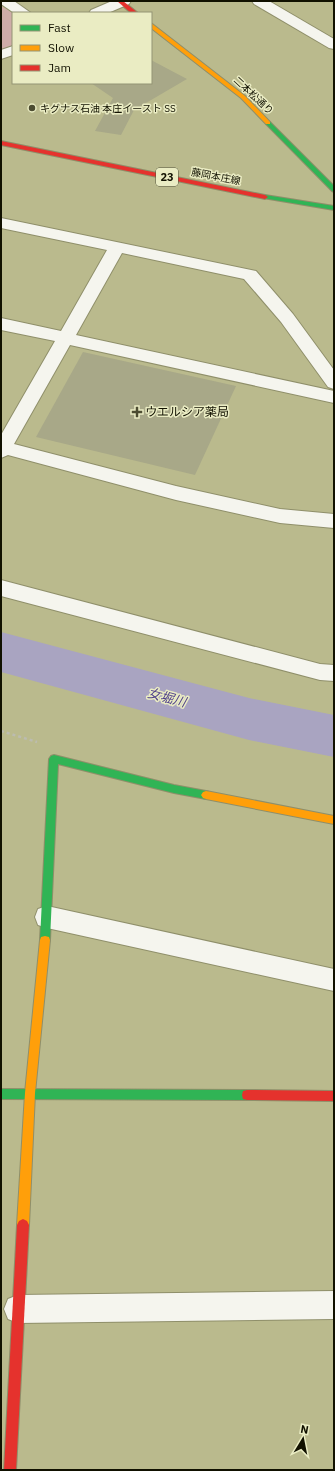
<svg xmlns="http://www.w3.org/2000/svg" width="335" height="1471" font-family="'IBM Plex Sans','Noto Sans JP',sans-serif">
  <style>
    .green { fill: #cfada8 }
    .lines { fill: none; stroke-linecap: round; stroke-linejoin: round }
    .river { fill: #a9a4c1; fill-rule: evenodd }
    .building { fill: #a8a888 }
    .street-casing { stroke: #8f8f6a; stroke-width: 2 }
    .fast-casing { stroke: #8f8f6a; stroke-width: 2 }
    .slow-casing { stroke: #8f8f6a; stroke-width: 2 }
    .jam-casing { stroke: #8f8f6a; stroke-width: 2 }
    .path { stroke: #bcbcb0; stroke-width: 2.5; stroke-dasharray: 3 3; stroke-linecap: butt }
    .street { fill: #f5f5ee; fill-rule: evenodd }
    .fast { fill: #30b455; fill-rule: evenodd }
    .slow { fill: #ff9f0a; fill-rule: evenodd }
    .jam { fill: #e5322d; fill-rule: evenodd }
    .poi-dot { fill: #4c4c31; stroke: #eaecc3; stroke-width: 1.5 }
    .labels { text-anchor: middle; stroke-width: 3; stroke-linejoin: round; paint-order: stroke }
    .far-street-label { font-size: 10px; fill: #110; stroke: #eaecc3 }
    .far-poi-label { font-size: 10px; fill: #110; stroke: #eaecc3; text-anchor: start }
    .shield { fill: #eaecc3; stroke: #52533a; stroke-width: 1 }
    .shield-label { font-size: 11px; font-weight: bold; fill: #110 }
    .poi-label { font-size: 12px; fill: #110; stroke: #eaecc3; text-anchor: start }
    .water-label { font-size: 13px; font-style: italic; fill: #50418b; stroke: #eaecc3 }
  </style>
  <rect width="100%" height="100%" fill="#baba8d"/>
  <path class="green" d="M1,6L13,13V45L1,51Z"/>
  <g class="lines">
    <path class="river" d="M1,632L249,698L334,715V757L249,740L1,672Z"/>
  </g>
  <g class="building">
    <path d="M151,60L187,79L134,110L121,135L95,131L113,98L91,83H151Z"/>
    <path d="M83,352L236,386L195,475L36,437Z"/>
  </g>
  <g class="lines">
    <g class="street-casing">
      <g id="street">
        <path d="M1,1H14L31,13H14L1,4Z"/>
        <path d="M112,1H131L129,4L108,13H89L91,10Z"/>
        <path d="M252,1H269L334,39V49L329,48L254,4Z"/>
        <path d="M13,46V55L1,59V50Z"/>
        <path d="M1,218L256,271L293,314L334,370V389L328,387L281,322L244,279L122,253L76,335L334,391V403L70,345L14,444L176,486L280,509L334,514V528L280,523L176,500L8,455L1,458V435L55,341L1,330V318L61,331L107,250L1,228Z"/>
        <path d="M1,580L320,664L334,665V681L320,680L1,596Z"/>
        <path d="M47,906L334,969V991L47,928L38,925L35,917L38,909Z"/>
        <path d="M334,1291V1319L18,1323L8,1319L4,1309L8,1299L18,1295Z"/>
      </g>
    </g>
    <g class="fast-casing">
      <g id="fast">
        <path d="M266,122H270L334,186V192L332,191L266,124Z"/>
        <path d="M265,195L334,206V210L263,198V196Z"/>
        <path d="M54,755L174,785L206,791L209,792L211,795L209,798L206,799L174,793L58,764L50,940L49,943L45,944L41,943L40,940L49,759L51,756Z"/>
        <path d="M1,1089L247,1090L251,1091L252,1095L251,1099L247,1100L1,1099Z"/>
      </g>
    </g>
    <g class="slow-casing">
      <g id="slow">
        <path d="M151,23L245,96L270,122V124H266L241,98L151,28Z"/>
        <path d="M206,791L334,816V824L206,799L203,798L201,795L203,792Z"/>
        <path d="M45,936L49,937L50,940L35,1093L29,1225L27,1229L23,1231L19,1229L17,1225L25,1093L40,940L41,937Z"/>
      </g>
    </g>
    <g class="jam-casing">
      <g id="jam">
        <path d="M117,1H123L138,13H131Z"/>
        <path d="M1,141L265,195L268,197L265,199L1,145Z"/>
        <path d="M247,1090L334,1091V1101L247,1100L243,1099L242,1095L243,1091Z"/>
        <path d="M23,1219L27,1221L29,1225L16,1470H4L17,1225L19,1221Z"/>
      </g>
    </g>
    <path class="path" d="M1,731L37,742"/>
    <use href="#street" class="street"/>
    <use href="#fast" class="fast"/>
    <use href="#slow" class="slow"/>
    <use href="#jam" class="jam"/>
  </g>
  <g class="poi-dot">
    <circle cx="32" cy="108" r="4"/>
    <path d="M135 406h4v4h4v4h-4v4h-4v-4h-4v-4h4z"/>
  </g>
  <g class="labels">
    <g class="far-street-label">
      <text transform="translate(254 95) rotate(43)" y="4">二本松通り</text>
      <text transform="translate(216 176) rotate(11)" y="4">藤岡本庄線</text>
    </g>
    <g class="far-poi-label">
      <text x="40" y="112">キグナス石油 本庄イースト SS</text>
    </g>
    <rect class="shield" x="156" y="168" width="22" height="18" rx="3"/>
    <g class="shield-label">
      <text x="167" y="181">23</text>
    </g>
    <g class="poi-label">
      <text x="145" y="416">ウエルシア薬局</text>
    </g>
    <g class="water-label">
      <text transform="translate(167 697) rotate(15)" y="5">女堀川</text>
    </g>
  </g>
  <rect width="335" height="1471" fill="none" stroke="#111100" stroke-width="4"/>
  <rect x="12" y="12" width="140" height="72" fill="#eaecc3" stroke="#939475"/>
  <rect x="20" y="25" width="20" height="6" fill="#30b455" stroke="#939475"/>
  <text x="48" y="32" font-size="12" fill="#111100">Fast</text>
  <rect x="20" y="45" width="20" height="6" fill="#ff9f0a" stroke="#939475"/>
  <text x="48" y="52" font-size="12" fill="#111100">Slow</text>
  <rect x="20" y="65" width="20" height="6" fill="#e5322d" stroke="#939475"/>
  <text x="48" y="72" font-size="12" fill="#111100">Jam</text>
  <g transform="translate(303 1439) rotate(10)" stroke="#eaecc3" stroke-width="3" paint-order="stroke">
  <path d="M0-3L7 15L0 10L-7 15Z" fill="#111100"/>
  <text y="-6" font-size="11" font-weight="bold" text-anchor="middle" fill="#111100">N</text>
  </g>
</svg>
